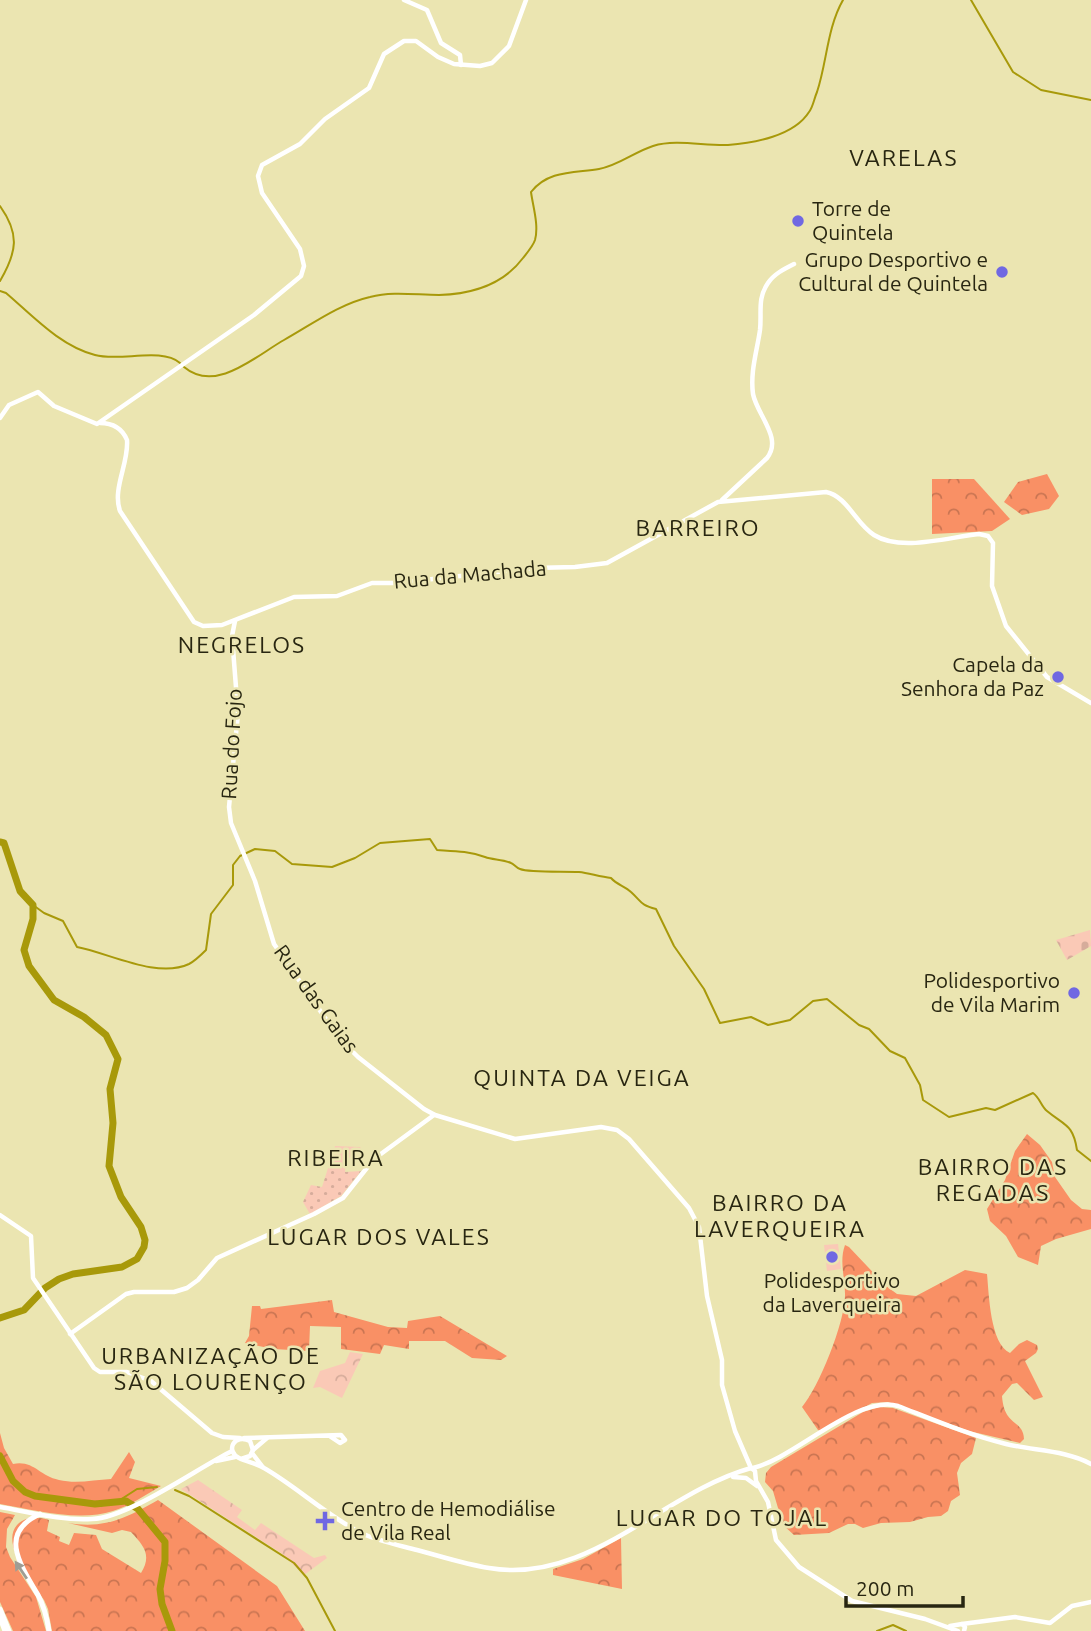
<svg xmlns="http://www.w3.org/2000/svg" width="1091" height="1631" font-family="Ubuntu,sans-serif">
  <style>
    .grass { fill: url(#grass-dots) }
    .forest { fill: url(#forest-crowns) }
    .cemetery { fill: url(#cemetery-stones) }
    .park { fill: url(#park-crowns) }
    .garden { fill: #fac9b6 }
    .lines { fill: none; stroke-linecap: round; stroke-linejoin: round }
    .stream { stroke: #a8990a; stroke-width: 2 }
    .river { stroke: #a8990a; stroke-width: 7 }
    .tertiary { stroke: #fff; stroke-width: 4.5 }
    .secondary { stroke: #fff; stroke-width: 4.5 }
    .trunk { stroke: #fff; stroke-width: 5 }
    .oneway { fill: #9e9d94 }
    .poi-dot { fill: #7068e2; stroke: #ebe5b1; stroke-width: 2.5 }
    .labels { text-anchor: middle; stroke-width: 5; stroke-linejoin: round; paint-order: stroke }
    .poi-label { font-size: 21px; fill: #282611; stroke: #ebe5b1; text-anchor: end }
    .street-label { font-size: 21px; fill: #282611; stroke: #ebe5b1 }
    .neighbourhood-label { font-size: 23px; letter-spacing: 2px; fill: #282611; stroke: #ebe5b1 }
  </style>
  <defs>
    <pattern id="grass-dots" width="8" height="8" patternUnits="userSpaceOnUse" patternTransform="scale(1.75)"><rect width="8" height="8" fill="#fac9b6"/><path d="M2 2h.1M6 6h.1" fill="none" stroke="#d6ac9b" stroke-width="1.8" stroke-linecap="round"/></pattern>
    <pattern id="forest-crowns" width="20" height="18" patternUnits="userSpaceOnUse" patternTransform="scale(1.75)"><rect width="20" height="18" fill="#f99065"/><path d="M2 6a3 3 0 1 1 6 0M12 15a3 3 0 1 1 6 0" fill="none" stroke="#ca7552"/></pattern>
    <pattern id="cemetery-stones" width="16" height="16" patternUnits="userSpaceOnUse" patternTransform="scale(1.75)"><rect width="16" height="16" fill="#fac9b6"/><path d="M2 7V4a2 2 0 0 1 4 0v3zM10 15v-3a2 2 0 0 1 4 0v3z" fill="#d6ac9b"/></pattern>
    <pattern id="park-crowns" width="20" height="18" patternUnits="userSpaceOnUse" patternTransform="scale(1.75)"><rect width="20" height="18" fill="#fac9b6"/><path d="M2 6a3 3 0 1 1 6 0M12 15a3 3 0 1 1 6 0" fill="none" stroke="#d6ac9b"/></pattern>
  </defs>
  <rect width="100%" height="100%" fill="#ebe5b1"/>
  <path class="grass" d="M335,1146L361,1147L346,1161L345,1172L361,1171L341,1196L310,1214L303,1202L311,1185L322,1187Z"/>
  <g class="forest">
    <path d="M1047,474L1059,496L1049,509L1022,515L1004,502L1018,482Z"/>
    <path d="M932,479H974L1010,519L992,531L932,534Z"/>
    <path d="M1027,1134L1040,1145L1052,1162L1055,1177L1071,1200L1082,1209L1091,1210V1229L1056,1239L1041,1246L1038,1265L1018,1257L1006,1236L990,1221L987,1209L1005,1180L1015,1151Z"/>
    <path d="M845,1245L849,1247L885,1285L897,1294L916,1296L965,1270L987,1274C989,1294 990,1344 1010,1353L1019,1344L1027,1340L1037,1345L1038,1349L1036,1353L1025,1361L1043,1397L1034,1400L1017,1383L1012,1384L1002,1396C1004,1427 1023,1419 1024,1439L1020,1443L969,1431L888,1402L872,1403L821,1431L818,1430L802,1407C819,1387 846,1320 845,1294C845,1278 839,1261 845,1245Z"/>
    <path d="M332,1300L334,1312L388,1327L407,1328L408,1321L440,1316L507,1356L501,1360L472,1358L445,1341H409V1349L384,1345L380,1354L341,1349V1327L310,1326L309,1351L273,1349L245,1343L249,1336L252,1306H260L261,1309Z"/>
    <path d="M879,1407L893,1408L976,1438L972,1454L961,1463L957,1473L960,1495L951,1501L948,1511L941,1516L928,1517L910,1522L881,1523L863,1528L855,1524H848L829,1533L794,1535L783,1525L773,1491L765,1482L766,1473L771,1467L863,1412Z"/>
    <path d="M0,1433L4,1448L13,1464C34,1460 39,1476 59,1480C76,1484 94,1480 111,1479L129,1452L135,1462L129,1478L161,1486C145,1495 130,1506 113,1511C80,1522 33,1510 0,1504Z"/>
    <path d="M158,1500L277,1586L305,1631H52L48,1609L44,1600C33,1583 0,1544 17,1525C26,1516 38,1517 49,1520L47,1531L60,1537L59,1541L69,1545L74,1533L96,1535L102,1549L141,1573C152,1555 144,1546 131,1532L122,1530L112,1533L68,1523C106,1529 126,1518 158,1500Z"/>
    <path d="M0,1512L15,1515L7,1529L6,1547L10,1557L36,1597L46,1631H13L0,1602Z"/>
    <path d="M621,1538L622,1589L553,1575V1569L583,1559Z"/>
  </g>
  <path class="cemetery" d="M1090,930L1091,946L1067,960L1056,940Z"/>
  <g class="park">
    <path d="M350,1352L363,1354L342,1398L320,1387L313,1388L320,1371L345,1363Z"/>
    <path d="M198,1480L242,1510L237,1517L255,1530L261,1523L314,1558L325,1555L327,1558L304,1575L281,1553L181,1489Z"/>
  </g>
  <path class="garden" d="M838,1244L841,1269L827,1271L824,1245Z"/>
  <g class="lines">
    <g class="stream">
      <path d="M971,0L1013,72L1041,90L1091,100"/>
      <path d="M0,206C20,234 17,252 0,281"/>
      <path d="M0,291L6,293C33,316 60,346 95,355C120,362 161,347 180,363"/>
      <path d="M184,367C216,394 257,355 284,340C311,325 339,304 370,297C393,291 416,295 439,295C472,294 503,285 523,258C527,253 533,246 535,240C539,225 533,207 531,192C548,170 574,173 599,169C618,166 634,152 653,146C676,139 704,146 728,145C754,143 794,136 809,112C813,107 814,99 817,92C827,62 827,28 843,0"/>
      <path d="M33,905L44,913L63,921L77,947C109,953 157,979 189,964C195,961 201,955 206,950L211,914L233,885V865L240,856L255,849L275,851L292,864L332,867L355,858L380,843L430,839L437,850C453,851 469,851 485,857C493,860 502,859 511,863C514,864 516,868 520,869C530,873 566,871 579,872C589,873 600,877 611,878C617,885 625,886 631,892C642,902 640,905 656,909L674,946L704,989L720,1023L751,1017L768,1025L790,1020L813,1001L827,999L859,1025L869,1029L890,1051L905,1058L920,1085L923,1100L949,1117L986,1108L995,1110L1033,1093C1040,1098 1041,1106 1047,1111C1065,1126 1073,1124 1077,1150L1091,1161"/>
      <path d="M175,1490L189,1496L294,1563L307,1578L335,1631"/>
      <path d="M120,1500L137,1489L157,1487"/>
      <path d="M877,1631L893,1625L906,1631"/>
    </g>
    <g class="river">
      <path d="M0,842L4,843L20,891L33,905V919L24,950L29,966L54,1000L84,1017L106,1035L118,1059L110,1089L113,1123L109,1166L121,1197L141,1227L145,1240L144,1247L137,1259L122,1267L73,1274L59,1279L45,1288L24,1310L0,1318"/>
      <path d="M0,1456L13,1481L25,1492L35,1496L95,1504L126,1501L138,1509L165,1542V1561L160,1589L162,1604L172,1631"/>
    </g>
    <g class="tertiary">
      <path d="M404,0L427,10L441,43L460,55L461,65"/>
      <path d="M100,423C112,423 122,428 127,440C129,463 112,489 120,511L194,622L203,626L222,625L294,597L337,596L372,583H397L533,568L575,567L607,563L718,502L826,492C847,496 856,524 874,535C901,552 949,537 979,534L988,536L993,543L992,586L1006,626L1047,677L1091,703"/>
      <path d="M722,500L767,458C783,438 757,415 753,394C750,372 757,351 760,330C762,312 757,299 768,283C774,274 784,269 794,264"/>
      <path d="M235,621L232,636L238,713L229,807L231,823L255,881L274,944L339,1038L358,1057L424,1109L435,1115L515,1139L601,1127L617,1130L629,1139L689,1208L699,1227L707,1296L722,1360V1385L735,1431L751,1468"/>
      <path d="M0,1215L31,1236L33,1278L94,1368L100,1372H127L151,1381L212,1433L223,1437L240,1438"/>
      <path d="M70,1334L126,1294L134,1292H174L187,1288L198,1280L217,1258L314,1214L343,1198L374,1159L434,1115"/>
      <path d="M244,1438L341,1435L345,1440L340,1443L331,1437"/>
      <path d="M253,1450L267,1438"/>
      <path d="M753,1468C795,1458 857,1394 898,1406C934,1420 969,1435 1006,1444C1035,1451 1065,1450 1091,1464"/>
      <path d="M962,1624L1015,1617L1050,1623L1072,1606L1091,1602"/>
    </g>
    <g class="secondary">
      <path d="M0,418L9,405L38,392L54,406L97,424L254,315L301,276L304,266L300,249L262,193L258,176L262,165L300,144L325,119L369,88L384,54L404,41H416L438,57L454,64L480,66L492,63L509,46L526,0"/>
      <path d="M252,1453L262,1466"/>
      <path d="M241,1459L250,1456L253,1450L250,1441C234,1433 225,1451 239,1458C247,1462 256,1463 264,1468C297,1487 326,1515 361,1533C378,1541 398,1545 417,1550C440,1556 464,1564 489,1568C588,1585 662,1493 751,1468L755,1471L756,1481L768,1502L776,1540L799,1567L852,1601L925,1619L958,1631"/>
      <path d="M216,1461L235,1457"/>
      <path d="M733,1477L746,1478L757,1486"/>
      <path d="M0,1507C29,1512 62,1521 92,1519C128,1518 196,1469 232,1451"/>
      <path d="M950,1626L962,1624L965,1627L964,1631"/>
    </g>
    <g class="trunk">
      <path d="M40,1514C0,1532 17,1560 38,1595C44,1606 47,1618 49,1631"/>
      <path d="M0,1609L9,1631"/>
      <path d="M0,1618L5,1631"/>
    </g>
  </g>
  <defs><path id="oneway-solid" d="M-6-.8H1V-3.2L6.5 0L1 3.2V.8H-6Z" transform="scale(1.75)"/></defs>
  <use class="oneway" href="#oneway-solid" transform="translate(21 1570) rotate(-124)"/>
  <g class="poi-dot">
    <circle cx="798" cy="221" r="7"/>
    <circle cx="1002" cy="272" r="7"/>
    <circle cx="1058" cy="677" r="7"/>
    <circle cx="1074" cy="993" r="7"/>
    <circle cx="832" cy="1257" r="7"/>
    <path d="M321.5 1510.5h7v7h7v7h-7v7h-7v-7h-7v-7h7z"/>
  </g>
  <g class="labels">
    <g class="poi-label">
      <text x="812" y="216" text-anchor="start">Torre de<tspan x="812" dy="24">Quintela</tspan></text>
      <text x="988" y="267">Grupo Desportivo e<tspan x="988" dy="24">Cultural de Quintela</tspan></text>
      <text x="1044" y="672">Capela da<tspan x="1044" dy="24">Senhora da Paz</tspan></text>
      <text x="1060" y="988">Polidesportivo<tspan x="1060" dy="24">de Vila Marim</tspan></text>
      <text x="832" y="1288" text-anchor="middle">Polidesportivo<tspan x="832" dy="24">da Laverqueira</tspan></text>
      <text x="341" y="1516" text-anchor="start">Centro de Hemodiálise<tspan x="341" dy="24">de Vila Real</tspan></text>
    </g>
    <g class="street-label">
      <text transform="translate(470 575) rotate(-5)" y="7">Rua da Machada</text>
      <text transform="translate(232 744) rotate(-87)" y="7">Rua do Fojo</text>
      <text transform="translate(316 999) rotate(54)" y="7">Rua das Gaias</text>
    </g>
    <g class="neighbourhood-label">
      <text x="904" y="166">VARELAS</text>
      <text x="698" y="536">BARREIRO</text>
      <text x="242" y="653">NEGRELOS</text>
      <text x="582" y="1086">QUINTA DA VEIGA</text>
      <text x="336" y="1166">RIBEIRA</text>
      <text x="993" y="1175">BAIRRO DAS<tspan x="993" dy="26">REGADAS</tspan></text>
      <text x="780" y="1211">BAIRRO DA<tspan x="780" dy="26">LAVERQUEIRA</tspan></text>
      <text x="379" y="1245">LUGAR DOS VALES</text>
      <text x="211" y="1364">URBANIZAÇÃO DE<tspan x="211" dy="26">SÃO LOURENÇO</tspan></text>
      <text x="722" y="1526">LUGAR DO TOJAL</text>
    </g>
  </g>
  <path d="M846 1596v10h117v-10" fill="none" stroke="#282611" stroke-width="3.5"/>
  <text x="856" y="1596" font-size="21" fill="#282611" stroke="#ebe5b1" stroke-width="5" paint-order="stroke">200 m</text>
</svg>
